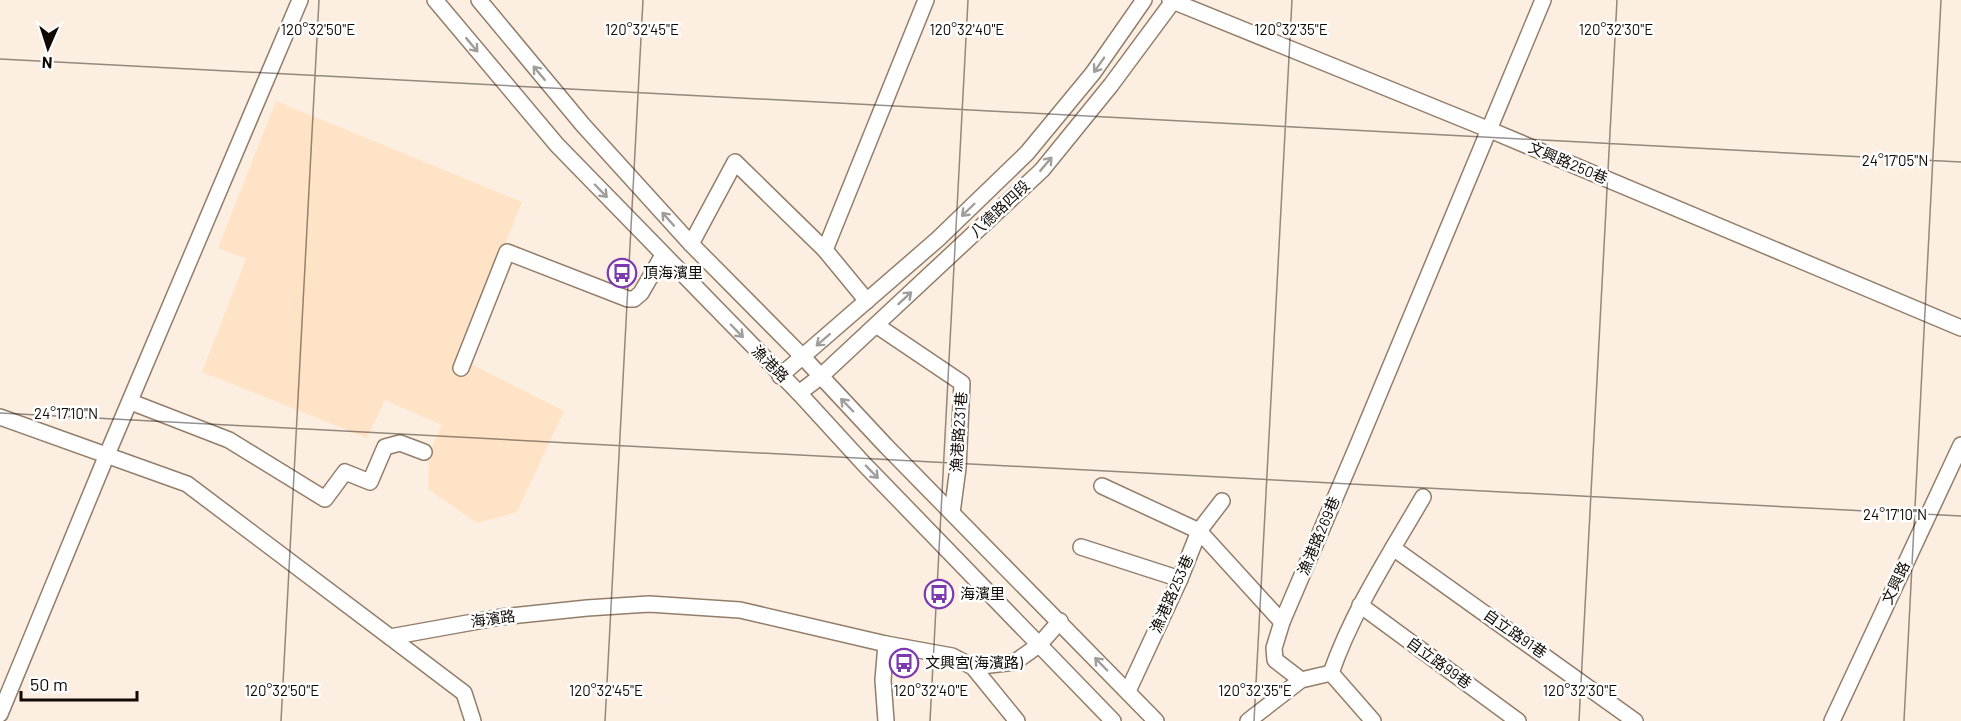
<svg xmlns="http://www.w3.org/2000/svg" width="1961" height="721" font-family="Barlow,'Noto Sans TC',sans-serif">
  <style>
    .built { fill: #ffe3c6 }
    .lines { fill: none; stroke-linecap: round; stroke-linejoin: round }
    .minor-casing { stroke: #927e6a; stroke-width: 18 }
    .minor { stroke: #fff; stroke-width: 15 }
    .oneway { stroke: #a09d9b }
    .ticks { fill: none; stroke: #110a04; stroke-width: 1.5; stroke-opacity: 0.45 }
    .labels { text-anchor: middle; stroke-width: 5; stroke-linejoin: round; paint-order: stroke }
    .street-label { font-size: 15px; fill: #110a04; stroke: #fff }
    .poi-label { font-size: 15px; fill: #110a04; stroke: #fff; text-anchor: start }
    .ticks-label { font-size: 15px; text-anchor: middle; fill: #110a04; stroke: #fff; stroke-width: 5; stroke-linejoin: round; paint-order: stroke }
  </style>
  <rect width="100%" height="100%" fill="#fceee0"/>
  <path class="built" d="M276,101L522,202L459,358L564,411L517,512L477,523L428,489L429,454L442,425L385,400L367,438L202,372L246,259L218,248Z"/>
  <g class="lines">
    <g class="minor-casing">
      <g id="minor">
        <path d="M435,0L557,145L799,393L864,464L1113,721"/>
        <path d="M479,0L583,125L691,244L803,357L886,446L1156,721"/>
        <path d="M1170,0L1490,130L1961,328"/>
        <path d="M691,244L735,162L825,250L867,301"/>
        <path d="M825,250L926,0"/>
        <path d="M876,325L962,383L958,468L952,513"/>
        <path d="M461,368L507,252L628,299H634L641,293L663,255"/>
        <path d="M780,376L938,239L1027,153L1093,73L1144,0"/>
        <path d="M799,393L820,377L1042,170L1111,85L1174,0"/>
        <path d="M131,402L229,440L325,499L345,472L370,482L385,447L400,443L424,452"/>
        <path d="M0,417L187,484L390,637L501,617L587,608L649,604L740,610L886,644L952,656L973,667L1017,721"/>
        <path d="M1102,486L1199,531L1282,622"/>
        <path d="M1081,547L1180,579"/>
        <path d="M1393,548L1635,721"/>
        <path d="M1360,605L1518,721"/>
        <path d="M390,637L464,693L473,721"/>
        <path d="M973,667L1015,662L1039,645L1060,621"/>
        <path d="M1331,673C1353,610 1390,554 1423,497"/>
        <path d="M1331,673L1373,721"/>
        <path d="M1301,680L1275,660L1274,648L1282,622L1356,449L1543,0"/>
        <path d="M1128,691L1180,579L1199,531L1222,501"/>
        <path d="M0,714L106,457L300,0"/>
        <path d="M886,721L883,680L886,644"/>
        <path d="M1248,721L1301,680L1331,673"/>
        <path d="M1832,721L1961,445"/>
      </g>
    </g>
    <use href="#minor" class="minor"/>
  </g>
  <defs><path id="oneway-shaft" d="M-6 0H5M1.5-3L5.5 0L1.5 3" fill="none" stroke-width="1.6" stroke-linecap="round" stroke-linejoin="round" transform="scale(1.5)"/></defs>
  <g class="oneway">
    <use href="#oneway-shaft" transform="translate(472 45) rotate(50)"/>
    <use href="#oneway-shaft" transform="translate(1099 65) rotate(125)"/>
    <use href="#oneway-shaft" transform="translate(539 73) rotate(-130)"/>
    <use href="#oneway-shaft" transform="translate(1046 164) rotate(-50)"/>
    <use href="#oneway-shaft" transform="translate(601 191) rotate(46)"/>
    <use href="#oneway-shaft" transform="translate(968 210) rotate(136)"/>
    <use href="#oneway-shaft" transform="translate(668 219) rotate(-132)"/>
    <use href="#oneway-shaft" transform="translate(905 298) rotate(-43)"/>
    <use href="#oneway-shaft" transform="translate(737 331) rotate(46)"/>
    <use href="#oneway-shaft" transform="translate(823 340) rotate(139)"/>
    <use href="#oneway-shaft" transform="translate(847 405) rotate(-134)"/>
    <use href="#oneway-shaft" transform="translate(872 472) rotate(46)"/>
    <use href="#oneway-shaft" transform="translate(1101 664) rotate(-134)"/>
  </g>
  <path class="ticks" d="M0,59L1961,162M0,413L1961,516M281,721L319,0M605,721L643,0M930,721L968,0M1254,721L1292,0M1579,721L1617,0M1904,721L1941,0"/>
  <defs>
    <g id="bus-ring" transform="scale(1.5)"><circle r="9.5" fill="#fff" stroke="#7c3aae" stroke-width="1.5"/><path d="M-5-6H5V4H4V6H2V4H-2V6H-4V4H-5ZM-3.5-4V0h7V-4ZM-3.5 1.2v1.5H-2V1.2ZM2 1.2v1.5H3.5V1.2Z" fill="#7c3aae"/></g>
  </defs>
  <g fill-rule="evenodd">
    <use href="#bus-ring" x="622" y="273"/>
    <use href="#bus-ring" x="939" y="594"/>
    <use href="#bus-ring" x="904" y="663"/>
  </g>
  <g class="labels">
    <g class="street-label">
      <text transform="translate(1568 163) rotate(23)" y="5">文興路250巷</text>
      <text transform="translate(1000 209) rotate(-43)" y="5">八德路四段</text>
      <text transform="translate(770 364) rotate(45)" y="5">漁港路</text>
      <text transform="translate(959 432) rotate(-86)" y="5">漁港路231巷</text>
      <text transform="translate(1319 536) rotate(-67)" y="5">漁港路269巷</text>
      <text transform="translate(1896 583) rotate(-65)" y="5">文興路</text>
      <text transform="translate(1172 594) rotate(-66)" y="5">漁港路253巷</text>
      <text transform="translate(493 619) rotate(-8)" y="5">海濱路</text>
      <text transform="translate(1515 634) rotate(35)" y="5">自立路91巷</text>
      <text transform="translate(1439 663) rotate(36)" y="5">自立路99巷</text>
    </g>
    <g class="poi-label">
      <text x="643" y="278">頂海濱里</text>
      <text x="960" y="599">海濱里</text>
      <text x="925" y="668">文興宮(海濱路)</text>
    </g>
  </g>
  <g class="ticks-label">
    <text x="318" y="35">120°32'50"E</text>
    <text x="642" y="35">120°32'45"E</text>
    <text x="967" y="35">120°32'40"E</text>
    <text x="1291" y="35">120°32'35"E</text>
    <text x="1616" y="35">120°32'30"E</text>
    <text x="1895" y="166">24°17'05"N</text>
    <text x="66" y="419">24°17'10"N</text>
    <text x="1895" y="520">24°17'10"N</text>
    <text x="282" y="696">120°32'50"E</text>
    <text x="606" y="696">120°32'45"E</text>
    <text x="931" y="696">120°32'40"E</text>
    <text x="1255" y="696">120°32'35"E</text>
    <text x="1580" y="696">120°32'30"E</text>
  </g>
  <g transform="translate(48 48) rotate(183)" stroke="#ffffff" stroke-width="4.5" paint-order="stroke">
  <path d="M0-4.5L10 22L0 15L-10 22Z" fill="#110a04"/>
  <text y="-9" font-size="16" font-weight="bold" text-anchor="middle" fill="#110a04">N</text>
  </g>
  <path d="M21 691v9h116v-9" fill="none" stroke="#110a04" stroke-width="3"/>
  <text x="30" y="691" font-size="18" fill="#110a04" stroke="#ffffff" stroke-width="4.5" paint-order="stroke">50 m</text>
</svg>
